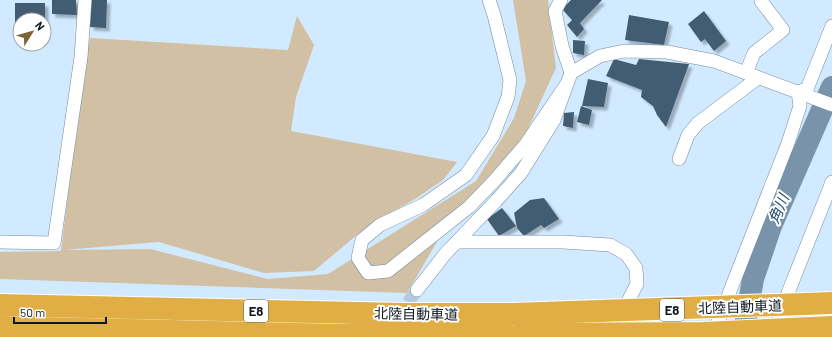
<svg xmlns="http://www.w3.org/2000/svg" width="832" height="337" font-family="Barlow,'Noto Sans JP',sans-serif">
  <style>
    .green { fill: #d1c0a3 }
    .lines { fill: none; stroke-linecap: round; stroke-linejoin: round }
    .river { stroke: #7994aa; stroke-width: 22 }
    .building { fill: #425c72; filter: url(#shadow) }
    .minor-tunnel { stroke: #b4cade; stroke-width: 13; stroke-dasharray: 13 6; stroke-linecap: butt }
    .minor-casing { stroke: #708ba3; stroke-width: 14 }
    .motorway-casing { stroke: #fff; stroke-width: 24 }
    .minor { stroke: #fff; stroke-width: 13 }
    .motorway { stroke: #e1ae46; stroke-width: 22 }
    .motorway-bridge-casing { stroke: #fff; stroke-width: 24; stroke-linecap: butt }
    .motorway-bridge { stroke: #e1ae46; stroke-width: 22 }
    .labels { text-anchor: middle; stroke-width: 4; stroke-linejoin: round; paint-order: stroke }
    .shield { fill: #fff; stroke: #565d64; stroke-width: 1 }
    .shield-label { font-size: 13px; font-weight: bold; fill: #0d1821 }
    .street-label { font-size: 14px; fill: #0d1821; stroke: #fff }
    .water-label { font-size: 15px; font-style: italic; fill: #204c6e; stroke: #fff }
  </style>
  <defs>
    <filter id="shadow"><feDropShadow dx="3.5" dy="3.5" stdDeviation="1" flood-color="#0004"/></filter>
  </defs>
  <rect width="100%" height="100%" fill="#d2eaff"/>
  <path class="green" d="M513,0H548L556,68L526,133L438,240L407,293L0,279V252L61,251L74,146L90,38L288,50L297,16L314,45L296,97L291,131L457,162L443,180L415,199L378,220L358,234L314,271L264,273L159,242L64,250L150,249L268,279L328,274L476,181L514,118L526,81Z"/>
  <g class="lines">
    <path class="river" d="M743,337L753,279L771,226L832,87"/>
  </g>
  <g class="building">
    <path d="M52,0H76L77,15L52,14Z"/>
    <path d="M91,0H107L106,28L90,27Z"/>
    <path d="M571,0H602L580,23L584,29L577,37L567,25L572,20L562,9Z"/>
    <path d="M15,3H45V20H20V24H15Z"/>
    <path d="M704,11L726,41L714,51L705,39L701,42L688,24Z"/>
    <path d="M629,15L669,22L664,45L625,40Z"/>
    <path d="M573,40L585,41L584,55L573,53Z"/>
    <path d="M614,59L636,65L639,59L689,64L666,127L657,115L653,106L641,97L642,90L606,76Z"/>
    <path d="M588,79L608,83L604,107L582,106Z"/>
    <path d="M581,106L592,110L589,125L577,122Z"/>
    <path d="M574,112L573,128L563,126L564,113Z"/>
    <path d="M544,198L559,219L544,228L541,225L524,236L517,228L514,213L530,200Z"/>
    <path d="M502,208L516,226L499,236L487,219Z"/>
  </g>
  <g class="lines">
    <path class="minor-tunnel" d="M397,318L417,290"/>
    <g class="minor-casing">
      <g id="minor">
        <path d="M489,0L494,15L510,80L508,97L493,136L466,175L423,205L380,225L362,240L358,258L368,273L388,271L469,207L495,180L526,144L566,85"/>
        <path d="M561,0L555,11L562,46L571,73"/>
        <path d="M746,73L754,53L783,30L761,1"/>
        <path d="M679,159L688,135L698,123L758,78"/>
        <path d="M0,242L54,243L81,57L85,0"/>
        <path d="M457,242H563L610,245L626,254L636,268L637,284L609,337"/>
        <path d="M417,290L445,254L496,201L521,173L554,120L571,73L600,56L624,51L667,52L714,61L832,105"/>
        <path d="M774,335L788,293L832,182"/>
        <path d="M712,337L788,143L800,106L798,92L807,89L832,26"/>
      </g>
    </g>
    <g class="motorway-casing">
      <g id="motorway">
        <path d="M0,305L405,314H513"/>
        <path d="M0,327L341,335L521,334"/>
      </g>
    </g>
    <use href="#minor" class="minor"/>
    <use href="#motorway" class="motorway"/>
    <g class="motorway-bridge-casing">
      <g id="motorway-bridge">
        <path d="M513,314L832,303"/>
        <path d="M521,334L703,333L832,327"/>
      </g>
    </g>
    <use href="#motorway-bridge" class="motorway-bridge"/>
  </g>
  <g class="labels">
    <g class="shield">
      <rect x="660" y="299" width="24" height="22" rx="3"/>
      <rect x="244" y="300" width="24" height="22" rx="3"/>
    </g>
    <g class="shield-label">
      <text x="672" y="315">E8</text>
      <text x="256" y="316">E8</text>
    </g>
    <g class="street-label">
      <text transform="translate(740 307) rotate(-2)" y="5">北陸自動車道</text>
      <text transform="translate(416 314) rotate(1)" y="5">北陸自動車道</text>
    </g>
    <g class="water-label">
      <text transform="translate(779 209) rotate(-67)" y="5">角川</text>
    </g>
  </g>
  <g transform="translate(32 32) rotate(53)"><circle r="19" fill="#ffffff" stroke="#9ea3a6"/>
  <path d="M0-3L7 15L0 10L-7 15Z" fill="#7d6435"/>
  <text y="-6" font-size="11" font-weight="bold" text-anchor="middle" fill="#0d1821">N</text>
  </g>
  <path d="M14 317v6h92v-6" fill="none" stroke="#0d1821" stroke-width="2"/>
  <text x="20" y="317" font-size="12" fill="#0d1821" stroke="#ffffff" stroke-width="3" paint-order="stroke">50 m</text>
</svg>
